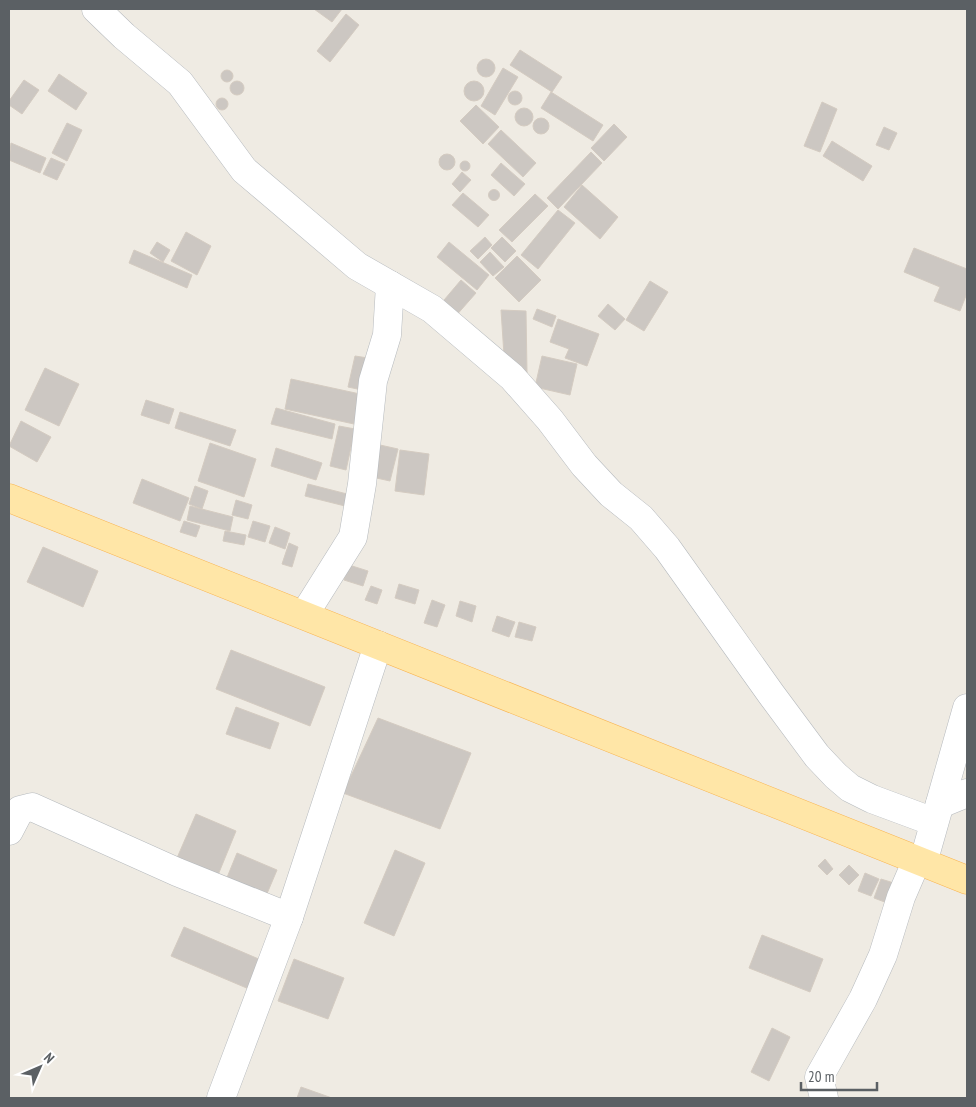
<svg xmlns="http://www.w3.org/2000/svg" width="976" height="1107" font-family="'PT Sans Narrow',sans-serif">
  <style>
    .building { fill: #ccc7c2; stroke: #d4cbc1 }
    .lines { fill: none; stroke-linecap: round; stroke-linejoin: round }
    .minor-casing { stroke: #b6babe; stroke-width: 29 }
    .major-casing { stroke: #f9b552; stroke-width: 29 }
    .minor { stroke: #fff; stroke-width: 28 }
    .major { stroke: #ffe6a7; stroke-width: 28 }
  </style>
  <rect width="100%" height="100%" fill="#efebe3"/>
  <g class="building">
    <path d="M314,9H342L332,22Z"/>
    <path d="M346,14L359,25L330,62L317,51Z"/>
    <path d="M520,50L562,77L552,92L510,65Z"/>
    <circle cx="486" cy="68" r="9"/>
    <path d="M503,68L518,77L495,115L481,106Z"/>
    <circle cx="227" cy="76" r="6"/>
    <path d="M59,74L87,93L76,110L48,91Z"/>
    <path d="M24,80L39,90L22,114L9,105V101Z"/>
    <circle cx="237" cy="88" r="7"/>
    <circle cx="474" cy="91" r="10"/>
    <circle cx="515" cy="98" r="7"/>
    <path d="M551,92L603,125L593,141L541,108Z"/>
    <circle cx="222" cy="104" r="6"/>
    <path d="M822,102L837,109L820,152L804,146Z"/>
    <path d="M476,105L499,127L483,144L460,121Z"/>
    <circle cx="524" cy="117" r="9"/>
    <circle cx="541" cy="126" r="8"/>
    <path d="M67,123L82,130L67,161L52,153Z"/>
    <path d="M614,124L627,137L604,161L591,148Z"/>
    <path d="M884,127L897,133L889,150L876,145Z"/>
    <path d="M501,130L536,163L523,177L488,144Z"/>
    <path d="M832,141L872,166L863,181L823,156Z"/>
    <path d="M11,143L46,158L40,173L9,160Z"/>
    <path d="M591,152L602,163L558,209L547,198Z"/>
    <circle cx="447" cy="162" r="8"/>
    <path d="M51,158L65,164L57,180L43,174Z"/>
    <circle cx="465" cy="166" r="5"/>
    <path d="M501,163L525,184L514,196L491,175Z"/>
    <path d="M462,172L471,180L460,192L452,184Z"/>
    <path d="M582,185L618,217L600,239L564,207Z"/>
    <circle cx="494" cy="195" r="5.5"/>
    <path d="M463,193L489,215L478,227L452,205Z"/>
    <path d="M535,194L548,206L512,242L499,230Z"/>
    <path d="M558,210L575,223L538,269L521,255Z"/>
    <path d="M186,232L211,246L197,275L171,261Z"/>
    <path d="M485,237L492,245L478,259L470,251Z"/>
    <path d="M502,237L516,251L505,262L491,248Z"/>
    <path d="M157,242L170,250L163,262L150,253Z"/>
    <path d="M449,242L489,275L477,290L437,257Z"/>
    <path d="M914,248L967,269V293L960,311L934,301L940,287L904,272Z"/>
    <path d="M134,250L192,275L187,288L129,263Z"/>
    <path d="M490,252L504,267L493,276L480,262Z"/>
    <path d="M517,256L541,280L519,302L495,278Z"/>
    <path d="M461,280L476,293L454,318L439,306Z"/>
    <path d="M650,281L668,292L644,331L626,320Z"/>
    <path d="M608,304L625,319L615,330L598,316Z"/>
    <path d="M537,309L556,316L552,327L533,319Z"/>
    <path d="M501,310L526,311L527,373L505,370Z"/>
    <path d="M558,319L599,334L587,366L565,358L569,349L550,342Z"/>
    <path d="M355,356L368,358L362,390L348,387Z"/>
    <path d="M542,356L577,364L570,395L535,387Z"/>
    <path d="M45,368L79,384L59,426L25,410Z"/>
    <path d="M291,379L360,394L354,424L285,409Z"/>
    <path d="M146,400L174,409L169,424L141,415Z"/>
    <path d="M276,408L335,424L332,439L271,424Z"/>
    <path d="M180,412L236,430L230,446L175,428Z"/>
    <path d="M21,421L51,437L37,462L9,446Z"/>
    <path d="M339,426L355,429L346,470L330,466Z"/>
    <path d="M210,443L256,459L244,497L198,481Z"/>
    <path d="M380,445L398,449L390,481L372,477Z"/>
    <path d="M276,448L322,463L316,480L271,466Z"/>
    <path d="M400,450L429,454L424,495L395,491Z"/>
    <path d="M142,479L189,498L180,521L133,503Z"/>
    <path d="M308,484L351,495L349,507L305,496Z"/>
    <path d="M195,486L208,491L202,509L189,504Z"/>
    <path d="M236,500L252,505L248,519L232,515Z"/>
    <path d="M190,506L233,517L230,531L187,520Z"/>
    <path d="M184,521L200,526L196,537L180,532Z"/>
    <path d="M253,521L270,526L265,542L248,537Z"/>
    <path d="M275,527L290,533L285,549L269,543Z"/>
    <path d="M225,531L246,535L244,545L223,541Z"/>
    <path d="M289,543L298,547L292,567L282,564Z"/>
    <path d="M43,547L98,571L83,607L27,582Z"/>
    <path d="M349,565L368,571L363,586L344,580Z"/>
    <path d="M399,584L419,590L415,604L395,598Z"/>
    <path d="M371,586L382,590L377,604L365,600Z"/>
    <path d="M432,600L445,605L437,627L424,623Z"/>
    <path d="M460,601L476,606L472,622L456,616Z"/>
    <path d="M497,616L515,622L509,637L492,631Z"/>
    <path d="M519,622L536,627L532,641L515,637Z"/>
    <path d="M231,650L325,687L310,726L216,689Z"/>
    <path d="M236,707L279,723L270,749L226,734Z"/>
    <path d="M378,718L471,753L440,829L343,793Z"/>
    <path d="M196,814L236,831L218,875L177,858Z"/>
    <path d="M395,850L425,863L394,936L364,923Z"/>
    <path d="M237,853L277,870L266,896L226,880Z"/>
    <path d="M825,859L833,869L827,875L818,866Z"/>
    <path d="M849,865L859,875L849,885L839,875Z"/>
    <path d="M865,873L879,879L871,896L858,891Z"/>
    <path d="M881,879L897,884L890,904L874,898Z"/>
    <path d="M184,927L261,960L249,989L171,956Z"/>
    <path d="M762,935L823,959L810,992L749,968Z"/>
    <path d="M294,959L344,978L328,1019L278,1001Z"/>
    <path d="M772,1028L790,1037L769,1081L751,1072Z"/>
    <path d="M301,1087L332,1098H297Z"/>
  </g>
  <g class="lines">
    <g class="minor-casing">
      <g id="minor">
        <path d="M96,9L124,36L180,83L244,170L357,266L432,309L512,377L550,420L584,465L611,494L641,518L667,548L771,694L817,756L836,776L850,788L872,799L934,822"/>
        <path d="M304,615L353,537L362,484L373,381L387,335L390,285"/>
        <path d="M940,804L967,793"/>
        <path d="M9,831L20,810L32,807L177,872L289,917"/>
        <path d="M923,863L967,708"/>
        <path d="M221,1098L289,917L378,645"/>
        <path d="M824,1098L819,1077L863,999L883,955L901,897L917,860"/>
      </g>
    </g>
    <g class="major-casing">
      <path id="major" d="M9,498L967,880"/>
    </g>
    <use href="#minor" class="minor"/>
    <use href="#major" class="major"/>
  </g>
  <rect width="976" height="1107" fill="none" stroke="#5b6064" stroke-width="20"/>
  <g transform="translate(40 1067) rotate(45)" stroke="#ffffff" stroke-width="4" paint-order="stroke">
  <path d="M0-4L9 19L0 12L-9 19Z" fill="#5b6064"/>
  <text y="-8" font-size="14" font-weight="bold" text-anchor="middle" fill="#5b6064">N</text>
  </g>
  <path d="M801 1082v8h76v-8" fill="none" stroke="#5b6064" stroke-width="2.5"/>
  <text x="808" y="1082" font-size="15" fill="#5b6064" stroke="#ffffff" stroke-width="4" paint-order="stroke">20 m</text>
</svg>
